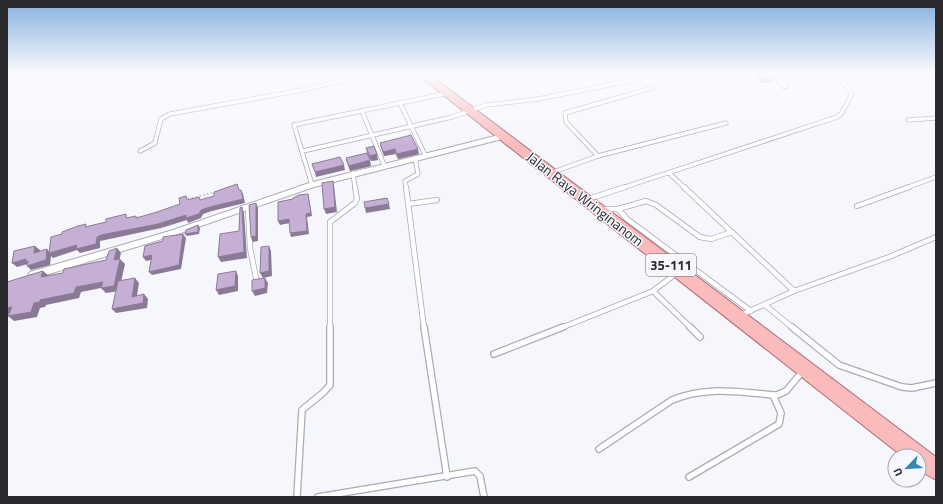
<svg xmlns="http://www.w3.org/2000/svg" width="943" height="504" font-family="'Titillium Web',sans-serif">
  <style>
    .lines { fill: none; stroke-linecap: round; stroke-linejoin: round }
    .lane-far2-casing { stroke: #a9abb4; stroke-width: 5 }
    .lane-far1-casing { stroke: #a9abb4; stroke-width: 6 }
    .lane-casing { stroke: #a9abb4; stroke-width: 8 }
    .street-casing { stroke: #a9abb4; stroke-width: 2 }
    .primary-casing { stroke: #b06b6f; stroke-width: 2 }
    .path { stroke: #9c9ca1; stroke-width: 1.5; stroke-dasharray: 1 3; stroke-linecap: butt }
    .lane-far2 { stroke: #fff; stroke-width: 3.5 }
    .lane-far1 { stroke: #fff; stroke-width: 4.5 }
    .lane { stroke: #fff; stroke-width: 5.5 }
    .street { fill: #fff; fill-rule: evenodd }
    .primary { fill: #fabbbd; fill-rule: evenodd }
    .wall { fill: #aa96b7 }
    .shaded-wall { fill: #8b7a95 }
    .building { fill: #c6afd5; stroke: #8b7a95 }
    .labels { text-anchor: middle; stroke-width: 3; stroke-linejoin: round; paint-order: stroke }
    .shield { fill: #f6f7fd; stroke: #68686d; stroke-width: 1 }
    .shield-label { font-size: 13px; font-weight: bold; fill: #2b2b2f }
    .street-label { font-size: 14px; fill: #2b2b2f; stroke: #f6f7fd }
  </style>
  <rect width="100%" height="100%" fill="#f6f7fd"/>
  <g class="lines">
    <g class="lane-far2-casing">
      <g id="lane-far2">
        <path d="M400,103L425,155"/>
        <path d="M362,111L384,165"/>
        <path d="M908,120L936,118"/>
        <path d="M140,151L155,143L161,119L170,114L302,90L367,75"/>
        <path d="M303,151L452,117L486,105L538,99L629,81L635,78V75"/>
        <path d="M598,156L566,122L565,113L652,88"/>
        <path d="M353,173L355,188"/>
        <path d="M551,173L598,156L726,123"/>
        <path d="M669,173L685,188"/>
        <path d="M312,185L294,125L448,93"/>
        <path d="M406,188L405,181L418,174L415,158"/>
        <path d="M622,188L837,117L841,114L852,94L838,75"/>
        <path d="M906,188L936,177"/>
      </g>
    </g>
    <g class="lane-far1-casing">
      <g id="lane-far1">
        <path d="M406,187L424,328"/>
        <path d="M684,187L794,291"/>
        <path d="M588,199L625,187"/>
        <path d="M408,204L437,200"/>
        <path d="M857,206L909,187"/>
        <path d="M248,208L250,248L256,278"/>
        <path d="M602,209H618L646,201L656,205L700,237L711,239L732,232"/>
        <path d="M618,209L627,219L751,311"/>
        <path d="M653,291L691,328"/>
        <path d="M765,305L793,328"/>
        <path d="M741,315L794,291L889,257L936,237"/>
        <path d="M330,328V222L355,203L357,199L355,187"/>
        <path d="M561,328L653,291L678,272"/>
      </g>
    </g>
    <g class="lane-casing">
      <g id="lane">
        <path d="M424,327L447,477"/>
        <path d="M690,327L700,337"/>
        <path d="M792,327L839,365L902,387L912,388L936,383"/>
        <path d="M494,354L563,327"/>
        <path d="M599,449L672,400C709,385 739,393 777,395L786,391L803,371"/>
        <path d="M689,477L779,424L781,413L773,395"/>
        <path d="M297,497L302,410L324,392L330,385V327"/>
        <path d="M318,497L475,471L480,476L484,497"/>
      </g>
    </g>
    <g class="street-casing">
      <g id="street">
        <path d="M772,75H779L788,87L787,88H783Z"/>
        <path d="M503,134H506V138L314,187L178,234L33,279L30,278L28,275L30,272L33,271L173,230L309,183Z"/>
      </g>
    </g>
    <g class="primary-casing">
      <path id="primary" d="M418,75H430L936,457V480L919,470V456H902Z"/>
    </g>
    <path class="path" d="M188,199L215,192"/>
    <use href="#lane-far2" class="lane-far2"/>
    <use href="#lane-far1" class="lane-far1"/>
    <use href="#lane" class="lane"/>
    <use href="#street" class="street"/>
    <use href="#primary" class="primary"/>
  </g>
  <g class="wall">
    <path d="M753,75H774L772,78H770L772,80L771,82L762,83Z"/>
    <path d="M380,143L419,154L398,159L395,154L384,156L381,148Z"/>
    <path d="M366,148L378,160L371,161L367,153Z"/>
    <path d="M346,158L371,166L350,171L347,163Z"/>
  </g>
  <g class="shaded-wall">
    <path d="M774,75L772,78L767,79L768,76Z"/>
    <path d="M772,80L771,82L762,83L763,81Z"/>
    <path d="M395,149V154L384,156L383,152Z"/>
    <path d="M418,149L419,154L398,159L397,154Z"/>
    <path d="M377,154L378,160L371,161L370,156Z"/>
    <path d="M370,160L371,166L350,171L349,166Z"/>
    <path d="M344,165L345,170L316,177L315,172Z"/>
    <path d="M333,181L334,186L337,212L326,214L324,209Z"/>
    <path d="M241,190L243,194L245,203L212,211L203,214L201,218L188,223L187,220L161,228L105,240L100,241V248L80,253L77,250L53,258L51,256L50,265L31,270L27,266L28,264L17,267L12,263L47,249L50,253L101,235L201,210Z"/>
    <path d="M308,194L312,216L307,217L309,234L291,237L290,233L306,214Z"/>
    <path d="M256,203L258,208V241L253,242L251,237Z"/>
    <path d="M389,204L390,209L366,213L365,208Z"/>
    <path d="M242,207L244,213L247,258L221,262L218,257L244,252Z"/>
    <path d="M289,219L290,223L280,225L278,221Z"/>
    <path d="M198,225L200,228L199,234L187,236L185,234Z"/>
    <path d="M183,234L186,238L181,269L152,275L149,272Z"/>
    <path d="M35,246L40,250L39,258L34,253Z"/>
    <path d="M269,246L271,251L272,276L263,278L260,273Z"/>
    <path d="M117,248L121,253L118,265L114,260Z"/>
    <path d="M152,255L155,259L146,261L143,257Z"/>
    <path d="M120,259L125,264L119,291L106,293L101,288L81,292L79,298L46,305L45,307L40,308L37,317L14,321L8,316L40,300L76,287Z"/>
    <path d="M43,271L49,276L41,277Z"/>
    <path d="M236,271L238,276V291L219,295L216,290Z"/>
    <path d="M135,278L139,283L136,302L132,297Z"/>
    <path d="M265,278L268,283L267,293L255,296L252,291Z"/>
    <path d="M144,294L148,299L147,308L116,313L112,309Z"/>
    <path d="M12,307L18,312L7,314V308Z"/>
  </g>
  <g class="building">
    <path d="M757,75H774L768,76L772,80L763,81Z"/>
    <path d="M411,135L418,149L397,154L395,149L383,152L380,143Z"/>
    <path d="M374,146L377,154L370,156L366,148Z"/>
    <path d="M367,153L370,160L349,166L346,158Z"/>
    <path d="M340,157L344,165L315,172L312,164Z"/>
    <path d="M333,181L335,207L324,209L322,183Z"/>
    <path d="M237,184L239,190H241L243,199L210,207L201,210L199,214L186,218V215L158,224L101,235L97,237L96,244L76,249L77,245L49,253L51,237L62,234V232L78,226L86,224L85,227L106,222V219L126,214V218L136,216V218L157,212L180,204L179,198L186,196L187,200L199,197L200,200L214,196V192Z"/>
    <path d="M308,194L311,213L306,214L307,231L290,233L289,219L278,221V202L293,199V198L299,195Z"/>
    <path d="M387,198L389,204L365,208L364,202Z"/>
    <path d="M256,203V236L251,237L249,205Z"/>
    <path d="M242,207L244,252L218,257L220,234L239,231L240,208Z"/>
    <path d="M198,225V232L185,234L186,230Z"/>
    <path d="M183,234L179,265L149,272L152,255L143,257L145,246L163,241V237Z"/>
    <path d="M35,246L34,253L47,249L46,260L27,266L28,261H25L26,259L12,263L14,251Z"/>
    <path d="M269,246V271L260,273L261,247Z"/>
    <path d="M117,248L114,260L120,259L114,286L101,288L103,282L76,287L74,293L40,300V302L34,303L31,312L8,316L12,307L7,308V282L43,271L41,277L63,273L64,269L106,260L109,251Z"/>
    <path d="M236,271L235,286L216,290L218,274Z"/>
    <path d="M135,278L132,297L144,294L143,303L112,309L118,281Z"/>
    <path d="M265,278V288L252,291V280Z"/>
  </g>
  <linearGradient id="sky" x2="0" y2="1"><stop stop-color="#85b0de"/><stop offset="0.51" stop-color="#fbfbfe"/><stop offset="1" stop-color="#fbfbfe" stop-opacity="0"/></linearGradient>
  <rect width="943" height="146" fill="url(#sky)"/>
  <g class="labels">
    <rect class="shield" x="646" y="254" width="50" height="22" rx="3"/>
    <g class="shield-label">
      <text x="671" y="270">35-111</text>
    </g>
    <g class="street-label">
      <text transform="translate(585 199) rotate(38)" y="5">Jalan Raya Wringinanom</text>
    </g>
  </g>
  <rect width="943" height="504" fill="none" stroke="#2b2b2f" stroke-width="16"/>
  <g transform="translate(907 468) rotate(245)"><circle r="19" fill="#f6f7fd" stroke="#a5a5ab"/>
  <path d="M0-3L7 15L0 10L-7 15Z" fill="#3287b6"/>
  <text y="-6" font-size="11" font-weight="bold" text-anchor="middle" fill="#2b2b2f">U</text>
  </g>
</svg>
